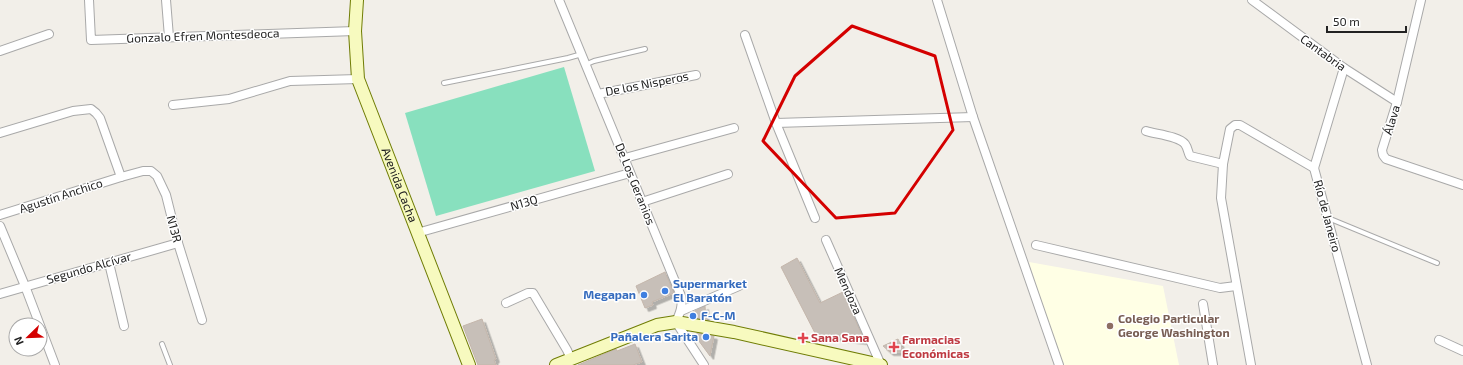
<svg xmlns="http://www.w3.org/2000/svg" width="1463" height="365" font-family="'Exo 2',sans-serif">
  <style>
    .education { fill: #ffffe5 }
    .pitch { fill: #88e0be }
    .building { fill: #c7bfb8; stroke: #c4b6ab; filter: url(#shadow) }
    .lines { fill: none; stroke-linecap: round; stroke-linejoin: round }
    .lane-casing { stroke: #a9a9a9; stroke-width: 6 }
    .street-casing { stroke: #a9a9a9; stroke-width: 10 }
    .secondary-casing { stroke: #707d05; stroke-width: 14 }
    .lane { stroke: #fff; stroke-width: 4 }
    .street { stroke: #fff; stroke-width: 8 }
    .secondary { stroke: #f7fabf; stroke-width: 12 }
    .marked { fill: none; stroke: #d40000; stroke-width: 3; stroke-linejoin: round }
    .shop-dot { fill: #3f7fe0; stroke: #fff; stroke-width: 1.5 }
    .education-dot { fill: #8d6e63; stroke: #fff; stroke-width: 1.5 }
    .health-dot { fill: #e0444e; stroke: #fff; stroke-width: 1.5 }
    .labels { text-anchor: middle; stroke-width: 3; stroke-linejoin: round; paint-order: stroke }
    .street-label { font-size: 12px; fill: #222; stroke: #fff }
    .shop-label { font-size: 12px; font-weight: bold; fill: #366cbe; stroke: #fff; text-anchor: start }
    .education-label { font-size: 12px; font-weight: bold; fill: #785e54; stroke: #fff; text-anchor: start }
    .health-label { font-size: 12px; font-weight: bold; fill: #be3a42; stroke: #fff; text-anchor: start }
  </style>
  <defs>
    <filter id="shadow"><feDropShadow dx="3.5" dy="3.5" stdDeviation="0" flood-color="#0004"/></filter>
  </defs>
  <rect width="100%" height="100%" fill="#f2efe9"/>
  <path class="education" d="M1029,262L1163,286L1179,365H1062Z"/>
  <path class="pitch" d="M564,67L595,171L436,216L405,113Z"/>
  <g class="building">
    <path d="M797,258L820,303L843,292L864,340L863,341L816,335L781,267Z"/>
    <path d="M665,272L674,293L652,302L653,305L645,308L636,286Z"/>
    <path d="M705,306L706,320L690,317L691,313Z"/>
    <path d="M482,319L496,359L494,360L496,365H478L463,326Z"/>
    <path d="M697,333L714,336L710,356L696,337Z"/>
    <path d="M898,339L904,352H890L883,346Z"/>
    <path d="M635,344L642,362L633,365H578L616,349L617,351Z"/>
  </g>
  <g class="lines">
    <g class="lane-casing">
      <g id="lane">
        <path d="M587,64L594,61L645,49"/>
        <path d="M444,83L568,58L582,54"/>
        <path d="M1328,218L1437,263"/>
        <path d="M162,344L170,365"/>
      </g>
    </g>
    <g class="street-casing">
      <g id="street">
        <path d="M89,0L91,40L355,31"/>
        <path d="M166,0L169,37"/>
        <path d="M559,0L681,296C683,306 680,313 676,322L704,365"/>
        <path d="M937,0L973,117L1059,365"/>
        <path d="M1252,0L1344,68L1397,102"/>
        <path d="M1421,0L1397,102L1382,150L1383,155L1386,159L1463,185"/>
        <path d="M745,35L776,123L815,218"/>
        <path d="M0,51L49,34"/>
        <path d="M1344,68L1314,168L1367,365"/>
        <path d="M598,94L696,75"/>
        <path d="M173,105L229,99L290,81L358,79"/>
        <path d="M776,123L973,117"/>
        <path d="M1146,131C1155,134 1179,136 1185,144C1188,148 1188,153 1190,156L1223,164"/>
        <path d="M0,133L73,111L91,109L96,113L100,118L121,177"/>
        <path d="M625,158L734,128"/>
        <path d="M642,202L728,174"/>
        <path d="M0,215L121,177L143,171H151L157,176L166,195L178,243L202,320"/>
        <path d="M0,226L25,286L55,365"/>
        <path d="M417,233L630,173"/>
        <path d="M826,240L881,365"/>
        <path d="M1036,245L1220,288L1236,286"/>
        <path d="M109,263L124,326"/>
        <path d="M0,294L178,243"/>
        <path d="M506,303L528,293H533L567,350L571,359"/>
        <path d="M1203,304L1213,365"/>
        <path d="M681,311L739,286"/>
        <path d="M1439,340L1463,351"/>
        <path d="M1251,365L1221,198L1223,164L1230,129L1235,125H1240L1314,168"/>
      </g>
    </g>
    <g class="secondary-casing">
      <g id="secondary">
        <path id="s1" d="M357,0L355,31L358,79L469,365"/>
        <path d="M556,365L657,325L676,322L734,332L881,365"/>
      </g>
    </g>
    <use href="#lane" class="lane"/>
    <use href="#street" class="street"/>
    <use href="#secondary" class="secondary"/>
  </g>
  <path class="marked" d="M852,26L935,56L953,130L895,213L836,218L763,141L795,76Z"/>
  <g class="shop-dot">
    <circle cx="665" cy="291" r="4"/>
    <circle cx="644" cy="295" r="4"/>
    <circle cx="693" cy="316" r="4"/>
    <circle cx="706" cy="337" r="4"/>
  </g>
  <circle class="education-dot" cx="1110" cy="326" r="4"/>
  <g class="health-dot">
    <path d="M801 332h4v4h4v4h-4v4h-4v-4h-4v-4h4z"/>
    <path d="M892 341h4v4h4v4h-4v4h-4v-4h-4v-4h4z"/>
  </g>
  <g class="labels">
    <g class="street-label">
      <text transform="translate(203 36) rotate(-2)" y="4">Gonzalo Efren Montesdeoca</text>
      <text transform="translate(1323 53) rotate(36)" y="4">Cantabria</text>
      <text transform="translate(647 84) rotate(-11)" y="4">De los Nisperos</text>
      <text transform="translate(1392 120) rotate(-73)" y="4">Álava</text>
      <text transform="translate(635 184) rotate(68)" y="4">De Los Geranios</text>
      <text dy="4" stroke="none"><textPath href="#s1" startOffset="193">Avenida Cacha</textPath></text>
      <text transform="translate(61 196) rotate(-18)" y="4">Agustín Anchico</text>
      <text transform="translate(524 203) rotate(-16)" y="4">N13Q</text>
      <text transform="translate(1327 216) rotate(75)" y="4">Río de Janeiro</text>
      <text transform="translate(174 229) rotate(75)" y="4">N13R</text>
      <text transform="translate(89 268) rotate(-16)" y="4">Segundo Alcívar</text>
      <text transform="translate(848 291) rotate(66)" y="4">Mendoza</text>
    </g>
    <g class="shop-label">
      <text x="673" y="288">Supermarket<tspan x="673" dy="14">El Baratón</tspan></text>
      <text x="636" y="299" text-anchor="end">Megapan</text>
      <text x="701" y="320">F-C-M</text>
      <text x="698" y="341" text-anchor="end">Pañalera Sarita</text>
    </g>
    <g class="education-label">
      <text x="1118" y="323">Colegio Particular<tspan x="1118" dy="14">George Washington</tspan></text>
    </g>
    <g class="health-label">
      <text x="811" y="342">Sana Sana</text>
      <text x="902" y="344">Farmacias<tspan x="902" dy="14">Económicas</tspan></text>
    </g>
  </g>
  <g transform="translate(28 337) rotate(247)"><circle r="19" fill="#ffffff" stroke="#a7a7a7"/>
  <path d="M0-3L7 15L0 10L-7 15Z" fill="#d40000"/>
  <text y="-6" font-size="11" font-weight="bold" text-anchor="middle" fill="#222222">N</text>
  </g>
  <path d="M1327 26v6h79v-6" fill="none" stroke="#222222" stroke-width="2"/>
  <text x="1333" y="26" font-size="12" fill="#222222" stroke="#ffffff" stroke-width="3" paint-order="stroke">50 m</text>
</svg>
